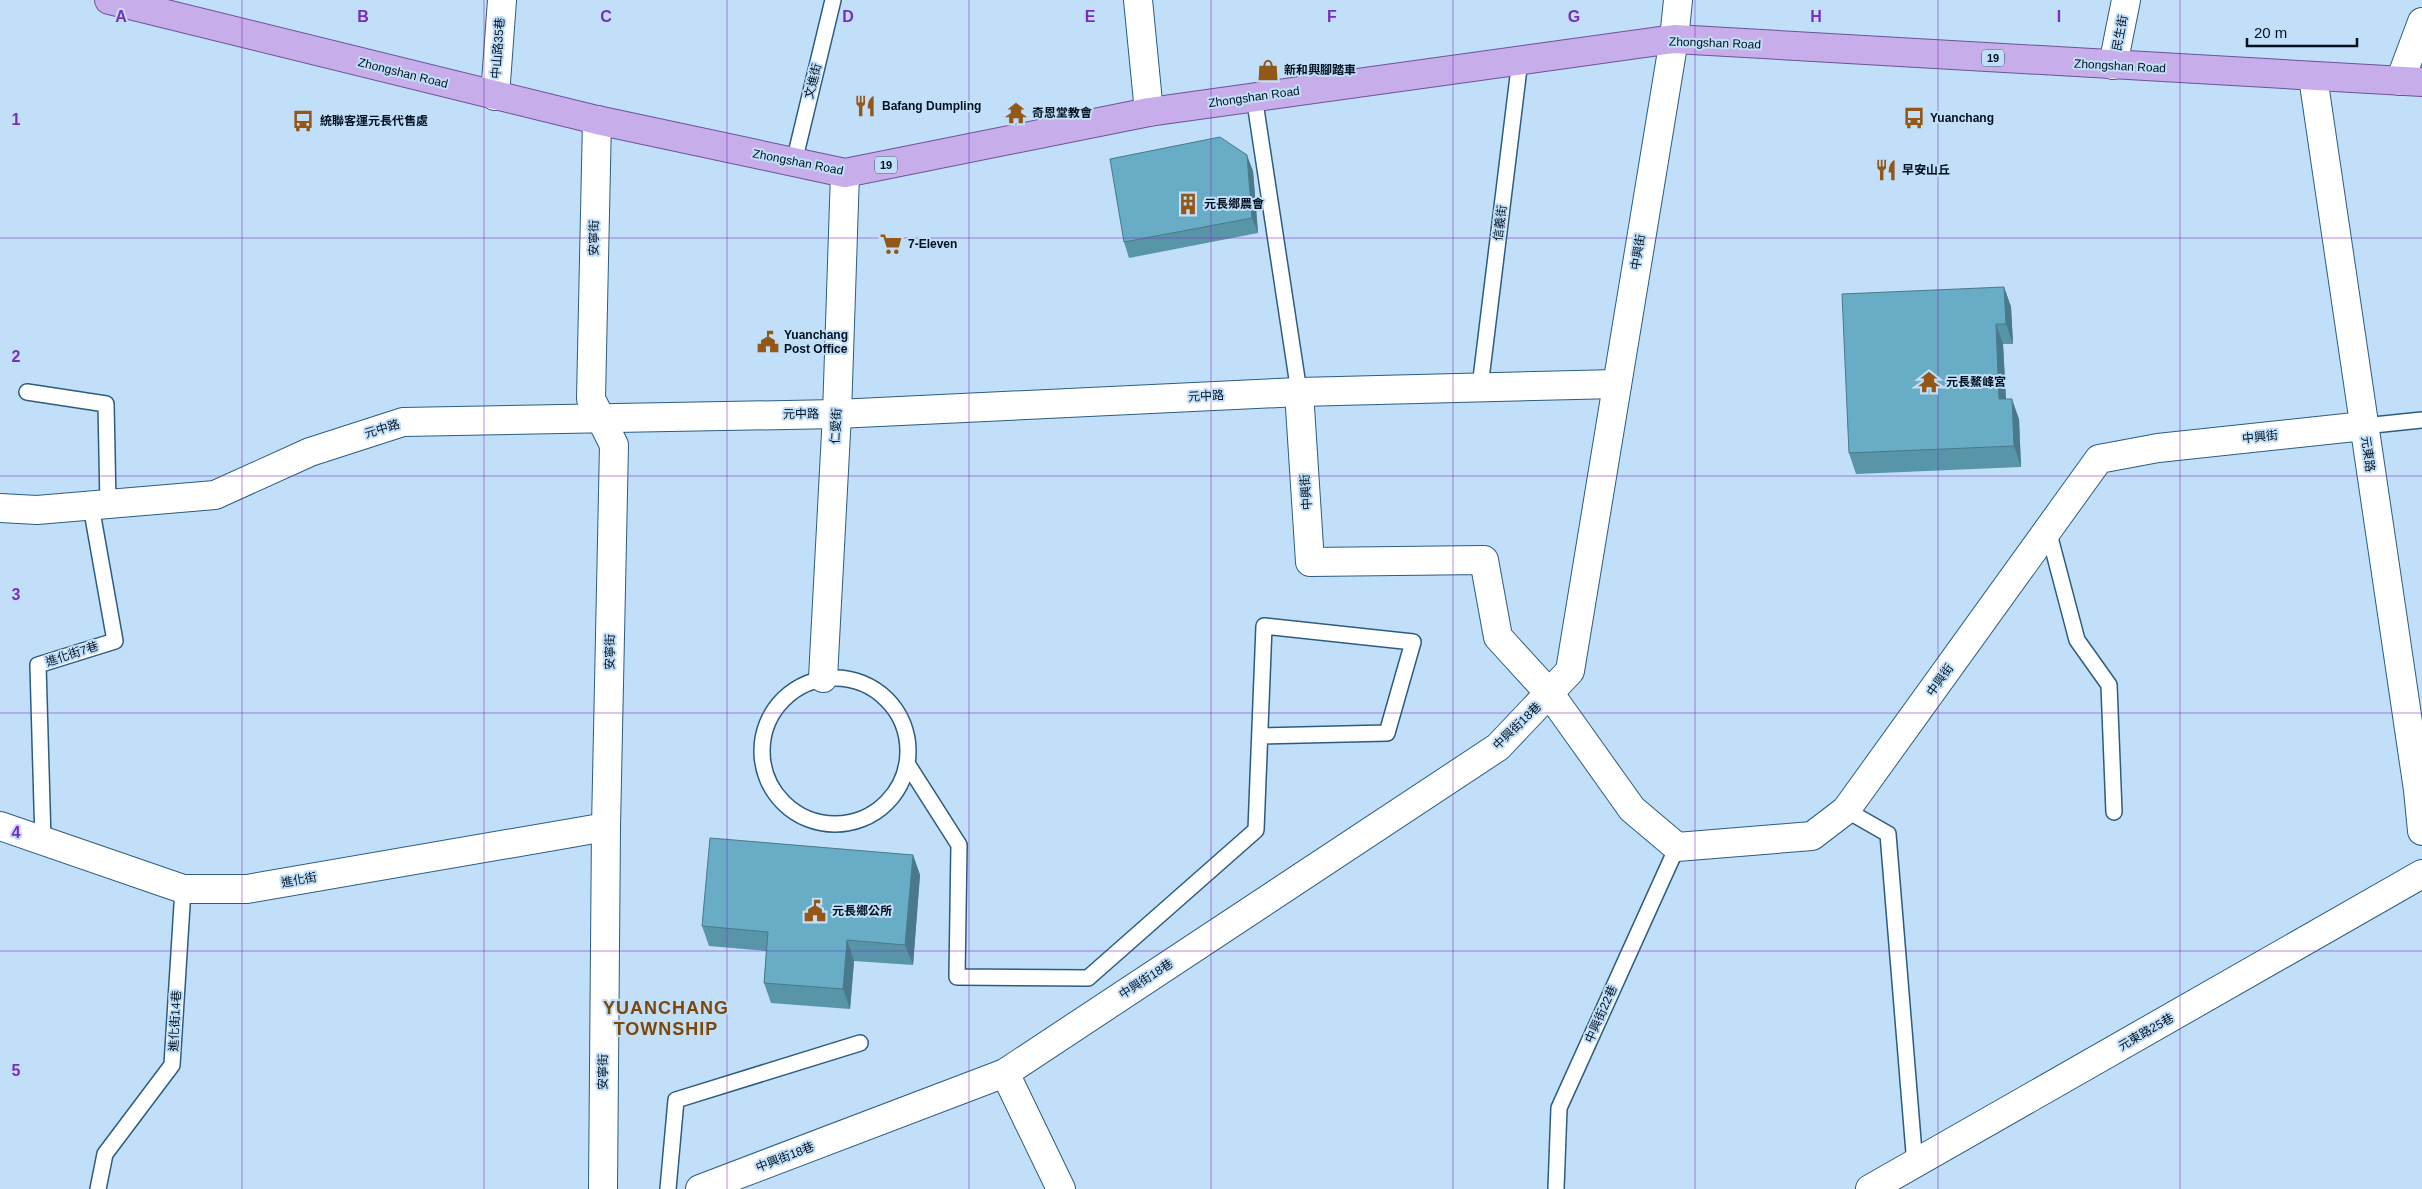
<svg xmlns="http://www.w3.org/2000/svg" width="2422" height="1189" font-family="Arial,'Noto Sans TC',sans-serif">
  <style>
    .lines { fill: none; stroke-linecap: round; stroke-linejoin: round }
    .service-casing { stroke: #2c5d80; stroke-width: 18 }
    .minor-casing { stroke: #2c5d80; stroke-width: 30 }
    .secondary-casing { stroke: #2c5d80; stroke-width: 30 }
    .primary-casing { stroke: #6a539b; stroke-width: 30 }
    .service { stroke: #fff; stroke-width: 15 }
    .minor { stroke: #fff; stroke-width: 28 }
    .secondary { stroke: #fff; stroke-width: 28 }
    .primary { stroke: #c8adeb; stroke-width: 28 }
    .wall { fill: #5995a9 }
    .shaded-wall { fill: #49798a }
    .building { fill: #68adc5; stroke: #49798a }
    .grid { fill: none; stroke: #7b2cbf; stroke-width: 1; stroke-opacity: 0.55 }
    .labels { text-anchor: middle; stroke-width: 4; stroke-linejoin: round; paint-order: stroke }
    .shield { fill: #c1dff8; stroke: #3a4e5f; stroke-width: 1 }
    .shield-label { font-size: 11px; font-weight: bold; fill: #00101e }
    .street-label { font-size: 12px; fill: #00101e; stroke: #c1dff8 }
    .poi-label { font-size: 12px; font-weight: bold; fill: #00101e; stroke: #c1dff8; text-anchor: start }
    .district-label { font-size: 18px; font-weight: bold; letter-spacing: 1px; fill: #7c4708; stroke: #c1dff8 }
    .grid-label { font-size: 16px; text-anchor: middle; font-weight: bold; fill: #7b2cbf; stroke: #c1dff8; stroke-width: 4; stroke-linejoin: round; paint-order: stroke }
  </style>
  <rect width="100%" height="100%" fill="#c1dff8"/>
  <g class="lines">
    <g class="service-casing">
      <g id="service">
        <path d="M1254,96L1299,392"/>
        <path d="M794,162L833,0"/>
        <path d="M1480,387L1520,60"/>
        <path d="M27,392L106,404L108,504"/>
        <path d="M2364,426L2422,420"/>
        <path d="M2048,530L2077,640L2109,685L2114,812"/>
        <circle cx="835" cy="751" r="73"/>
        <path d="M908,765L959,845L957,977L1088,978L1256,830L1264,626L1413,642L1387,733L1260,736"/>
        <path d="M1846,810L1888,834L1915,1165"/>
        <path d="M43,841L38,665L115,641L91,506"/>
        <path d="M98,1189L105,1154L172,1065L183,889"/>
        <path d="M668,1189L676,1100L860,1043"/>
        <path d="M1556,1189L1559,1108L1677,847"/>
      </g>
    </g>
    <g class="minor-casing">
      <g id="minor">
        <path d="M1138,0L1149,112"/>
        <path d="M2113,65L2126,0"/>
        <path d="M2400,81L2422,22"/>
        <path d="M495,96L502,0"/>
        <path d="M597,120L591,399L614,445L606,827L603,1189"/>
        <path d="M1299,392L1310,562L1484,560L1498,637L1550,694L1632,809L1677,847L1812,836L1846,810L2099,459L2158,448L2364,426"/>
        <path d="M0,508L37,510L215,495L310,452L403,422L837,414L1299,392L1617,384"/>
        <path d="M823,678L837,414L845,173"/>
        <path d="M0,826L183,889H247L606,827"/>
        <path d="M1005,1073L1061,1189"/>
        <path d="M700,1189L1005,1073L1498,747L1570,671L1674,39"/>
        <path d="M1870,1189L2422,874"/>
      </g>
    </g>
    <g class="secondary-casing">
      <g id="secondary">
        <path d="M1674,39L1678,0"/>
        <path d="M2313,77L2418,790L2422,831"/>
      </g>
    </g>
    <g class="primary-casing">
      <path id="primary" d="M109,0L597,120L845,173L1149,112L1674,39L2422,82"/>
    </g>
    <use href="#service" class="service"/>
    <use href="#minor" class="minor"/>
    <use href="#secondary" class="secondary"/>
    <use href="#primary" class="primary"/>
  </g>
  <g class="wall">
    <path d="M1253,171L1258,233L1129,258L1124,242Z"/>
    <path d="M2004,287L2011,307L2013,344H2003L2006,399L2019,419L2021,467L1856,474L1849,453Z"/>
    <path d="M913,855L920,875L913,965L854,961L850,1009L771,1003L764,983L766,951L709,946L702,926Z"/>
  </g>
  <g class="shaded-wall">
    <path d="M1247,155L1253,171L1258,233L1252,218Z"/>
    <path d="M2004,287L2011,307L2013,344L2006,324Z"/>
    <path d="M1996,324L2003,344L2007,420L1999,399Z"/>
    <path d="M2012,399L2019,419L2021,467L2014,446Z"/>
    <path d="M913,855L920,875L913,965L905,945Z"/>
    <path d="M847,940L854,961L850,1009L843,989Z"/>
  </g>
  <g class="building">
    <path d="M1220,137L1247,155L1252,218L1124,242L1110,159Z"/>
    <path d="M2004,287L2006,324H1996L1999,399H2012L2014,446L1849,453L1842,294Z"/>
    <path d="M710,838L913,855L905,945L847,940L843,989L764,983L768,932L702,926Z"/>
  </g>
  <path class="grid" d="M242,0V1189M484,0V1189M727,0V1189M969,0V1189M1211,0V1189M1453,0V1189M1695,0V1189M1938,0V1189M2180,0V1189M0,238H2422M0,476H2422M0,713H2422M0,951H2422"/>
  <defs>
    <g id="shop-bare" transform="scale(1.725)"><path d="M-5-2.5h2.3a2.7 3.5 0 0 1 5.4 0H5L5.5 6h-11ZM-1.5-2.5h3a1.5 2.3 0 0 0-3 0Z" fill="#935717" stroke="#c1dff8" stroke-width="2.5" paint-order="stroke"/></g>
    <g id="restaurant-bare" transform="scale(1.725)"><path d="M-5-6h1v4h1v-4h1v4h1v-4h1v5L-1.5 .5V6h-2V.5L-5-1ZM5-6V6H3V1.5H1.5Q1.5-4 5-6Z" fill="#935717" stroke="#c1dff8" stroke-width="2.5" paint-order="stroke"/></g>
    <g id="temple-bare" transform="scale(1.725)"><path d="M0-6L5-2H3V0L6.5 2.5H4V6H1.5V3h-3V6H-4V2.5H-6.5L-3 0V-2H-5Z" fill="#935717" stroke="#c1dff8" stroke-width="2.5" paint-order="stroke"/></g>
    <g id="bus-bare" transform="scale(1.725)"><path d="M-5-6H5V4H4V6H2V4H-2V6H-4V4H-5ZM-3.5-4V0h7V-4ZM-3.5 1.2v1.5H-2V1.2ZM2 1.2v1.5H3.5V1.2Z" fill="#935717" stroke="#c1dff8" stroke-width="2.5" paint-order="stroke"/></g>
    <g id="building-bare" transform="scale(1.725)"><path d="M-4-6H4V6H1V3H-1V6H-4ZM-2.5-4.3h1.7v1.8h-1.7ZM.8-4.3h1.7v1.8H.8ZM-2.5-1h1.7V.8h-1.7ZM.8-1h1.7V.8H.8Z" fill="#935717" stroke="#c1dff8" stroke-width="2.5" paint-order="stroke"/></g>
    <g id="supermarket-bare" transform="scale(1.725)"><path d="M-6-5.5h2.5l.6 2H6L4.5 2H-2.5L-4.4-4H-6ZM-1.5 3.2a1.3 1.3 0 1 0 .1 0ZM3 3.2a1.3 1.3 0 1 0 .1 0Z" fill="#935717" stroke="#c1dff8" stroke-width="2.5" paint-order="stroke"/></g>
    <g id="civic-bare" transform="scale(1.725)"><path d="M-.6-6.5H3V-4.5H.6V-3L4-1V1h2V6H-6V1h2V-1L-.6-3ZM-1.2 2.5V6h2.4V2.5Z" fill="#935717" stroke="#c1dff8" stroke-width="2.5" paint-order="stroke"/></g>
  </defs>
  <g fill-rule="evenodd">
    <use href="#shop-bare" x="1268" y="70"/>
    <use href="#restaurant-bare" x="865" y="106"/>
    <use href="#temple-bare" x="1016" y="113"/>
    <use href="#bus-bare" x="1914" y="118"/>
    <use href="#bus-bare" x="303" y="121"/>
    <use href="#restaurant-bare" x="1886" y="170"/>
    <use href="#building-bare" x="1188" y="204"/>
    <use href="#supermarket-bare" x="891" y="244"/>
    <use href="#civic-bare" x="768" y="342"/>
    <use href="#temple-bare" x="1929" y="382"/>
    <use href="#civic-bare" x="815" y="911"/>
  </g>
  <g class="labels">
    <g class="shield">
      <rect x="1982" y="49.5" width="22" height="17" rx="4"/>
      <rect x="875" y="156.5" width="22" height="17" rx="4"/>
    </g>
    <g class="shield-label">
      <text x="1993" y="62">19</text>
      <text x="886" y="169">19</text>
    </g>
    <g class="street-label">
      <text transform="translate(2120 33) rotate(-79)" y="4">民生街</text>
      <text transform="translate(1715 43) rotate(2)" y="4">Zhongshan Road</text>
      <text transform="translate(498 48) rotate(-86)" y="4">中山路35巷</text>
      <text transform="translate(2120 66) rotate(3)" y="4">Zhongshan Road</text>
      <text transform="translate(403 73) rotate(14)" y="4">Zhongshan Road</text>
      <text transform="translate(813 81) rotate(-76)" y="4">文進街</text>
      <text transform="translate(1254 97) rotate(-8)" y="4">Zhongshan Road</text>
      <text transform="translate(798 162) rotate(11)" y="4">Zhongshan Road</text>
      <text transform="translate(1500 223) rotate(-83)" y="4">信義街</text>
      <text transform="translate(594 238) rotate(-89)" y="4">安寧街</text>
      <text transform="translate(1638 252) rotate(-81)" y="4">中興街</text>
      <text transform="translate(1206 396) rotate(-3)" y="4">元中路</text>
      <text transform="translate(801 414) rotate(-1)" y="4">元中路</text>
      <text transform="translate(836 426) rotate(-87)" y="4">仁愛街</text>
      <text transform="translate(382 429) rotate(-17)" y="4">元中路</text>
      <text transform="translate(2260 437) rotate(-6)" y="4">中興街</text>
      <text transform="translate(2368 454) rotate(82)" y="4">元東路</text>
      <text transform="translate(1306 492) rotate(-94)" y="4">中興街</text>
      <text transform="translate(610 652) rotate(-89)" y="4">安寧街</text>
      <text transform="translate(72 654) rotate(-18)" y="4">進化街7巷</text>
      <text transform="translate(1940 680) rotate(-54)" y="4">中興街</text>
      <text transform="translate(1517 726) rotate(-44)" y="4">中興街18巷</text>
      <text transform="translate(299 880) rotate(-10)" y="4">進化街</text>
      <text transform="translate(1146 979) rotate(-33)" y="4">中興街18巷</text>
      <text transform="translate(1601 1014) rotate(-66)" y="4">中興街22巷</text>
      <text transform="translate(175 1021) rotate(-87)" y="4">進化街14巷</text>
      <text transform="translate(2146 1032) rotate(-30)" y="4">元東路25巷</text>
      <text transform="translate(603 1072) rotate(-89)" y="4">安寧街</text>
      <text transform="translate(785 1157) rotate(-21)" y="4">中興街18巷</text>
    </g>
    <g class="poi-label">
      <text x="1284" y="74">新和興腳踏車</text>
      <text x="882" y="110">Bafang Dumpling</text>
      <text x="1032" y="117">奇恩堂教會</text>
      <text x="1930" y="122">Yuanchang</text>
      <text x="320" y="125">統聯客運元長代售處</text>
      <text x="1902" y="174">早安山丘</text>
      <text x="1204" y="208">元長鄉農會</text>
      <text x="908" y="248">7-Eleven</text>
      <text x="784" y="339">Yuanchang<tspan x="784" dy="14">Post Office</tspan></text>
      <text x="1946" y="386">元長鰲峰宮</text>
      <text x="832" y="915">元長鄉公所</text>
    </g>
    <g class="district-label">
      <text x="666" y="1014">YUANCHANG<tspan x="666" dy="21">TOWNSHIP</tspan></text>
    </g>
  </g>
  <g class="grid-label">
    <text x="121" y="22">A</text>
    <text x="363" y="22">B</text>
    <text x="606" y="22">C</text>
    <text x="848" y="22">D</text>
    <text x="1090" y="22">E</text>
    <text x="1332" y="22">F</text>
    <text x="1574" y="22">G</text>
    <text x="1816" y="22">H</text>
    <text x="2059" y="22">I</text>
    <text x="16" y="125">1</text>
    <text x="16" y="362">2</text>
    <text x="16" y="600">3</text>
    <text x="16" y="838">4</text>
    <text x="16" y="1076">5</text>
  </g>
  <path d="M2247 38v8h110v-8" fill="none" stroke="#00101e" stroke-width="2.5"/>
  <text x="2254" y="38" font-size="15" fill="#00101e" stroke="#c1dff8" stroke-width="4" paint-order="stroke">20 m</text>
</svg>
